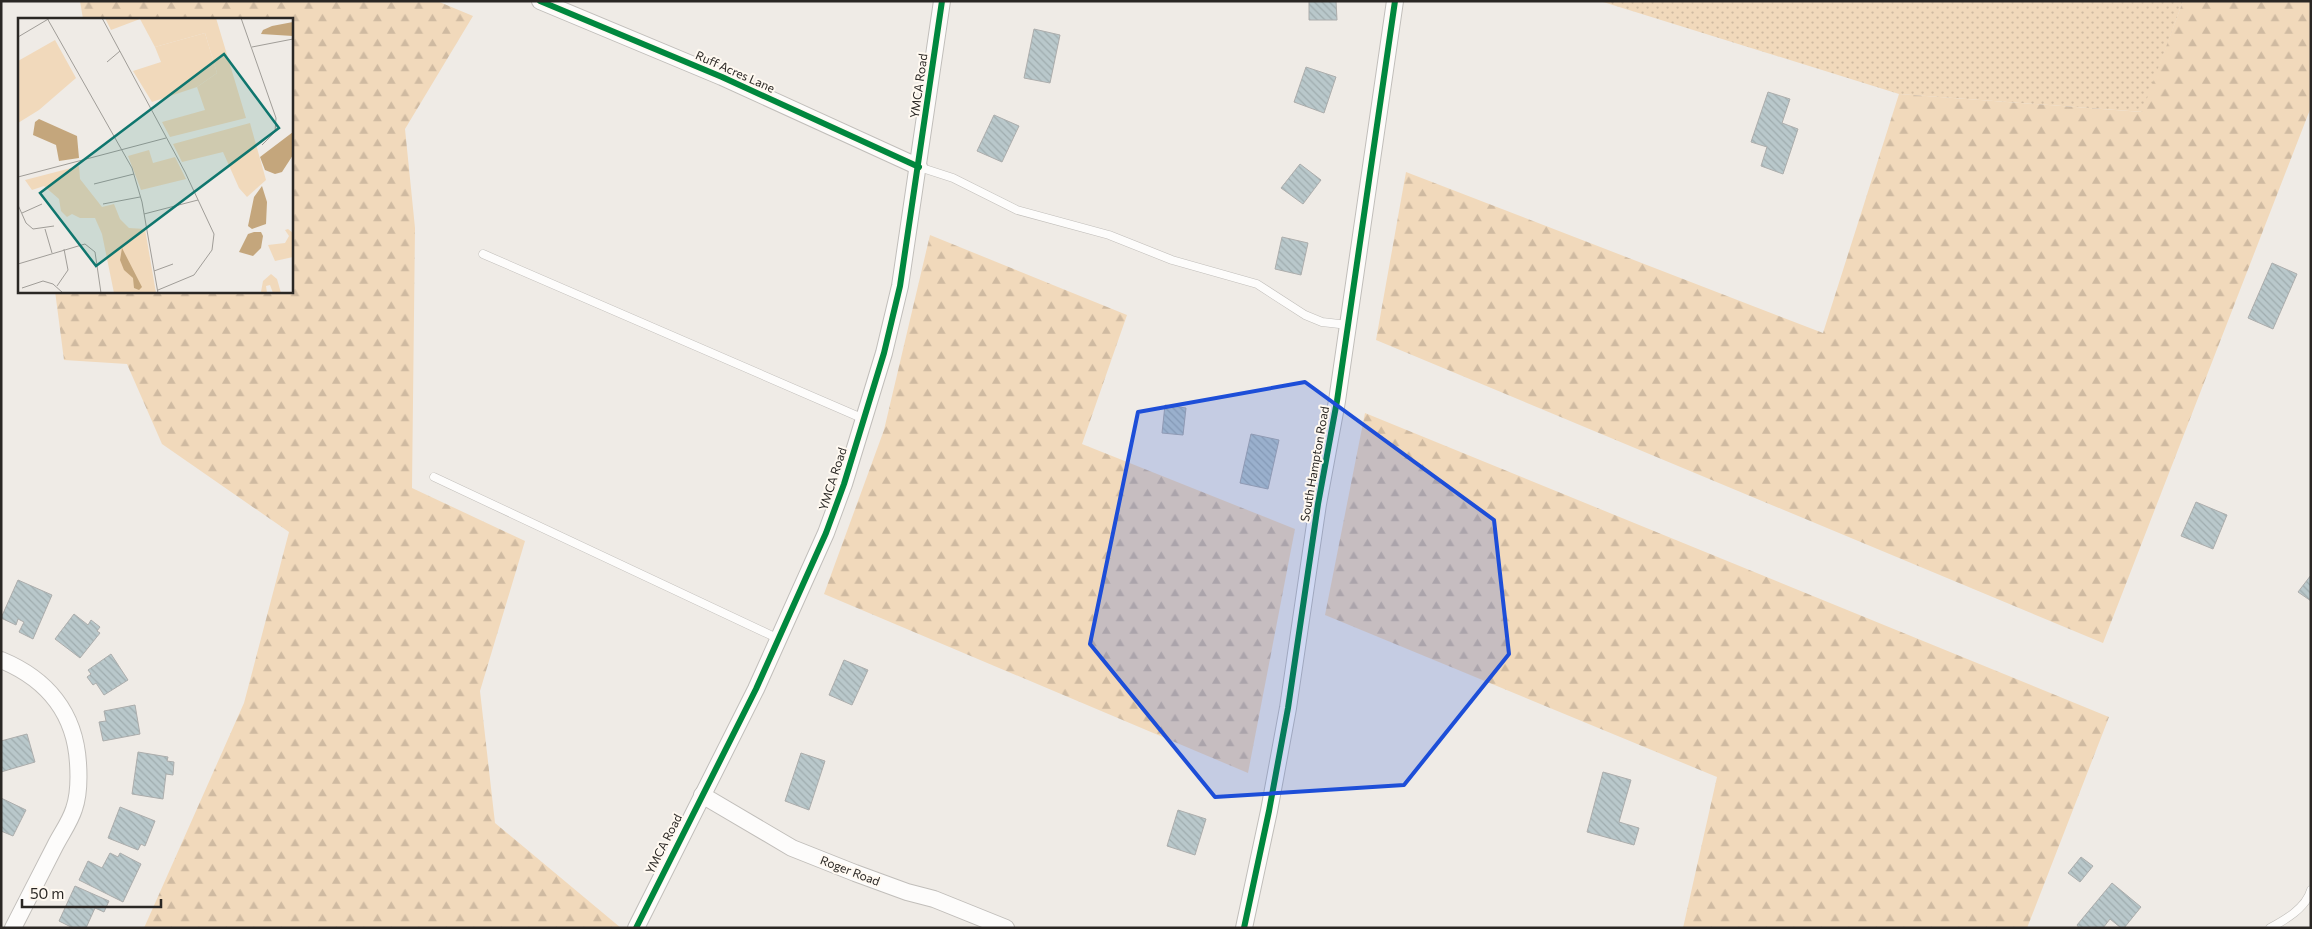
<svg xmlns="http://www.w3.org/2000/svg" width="2312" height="929" font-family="Commissioner,sans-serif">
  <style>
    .grass { fill: url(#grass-dots) }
    .forest { fill: url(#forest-firs) }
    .building { fill: url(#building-back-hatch); stroke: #acadac }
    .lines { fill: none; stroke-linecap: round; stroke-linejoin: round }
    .lane-casing { stroke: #c1beba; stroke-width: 9 }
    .street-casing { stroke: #c1beba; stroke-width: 18 }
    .lane { stroke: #fdfcfb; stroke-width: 8 }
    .street { stroke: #fdfcfb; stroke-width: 16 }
    .cycleway-casing { stroke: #fff9f1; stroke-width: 9 }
    .cycleway { stroke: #00873e; stroke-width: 6 }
    .marked { fill: #1d4ed8; fill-opacity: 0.2; stroke: #1d4ed8; stroke-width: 4; stroke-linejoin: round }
    .labels { text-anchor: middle; stroke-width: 4; stroke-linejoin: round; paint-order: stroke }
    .street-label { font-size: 12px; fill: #2a2724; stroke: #fff9f1 }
    .inset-road { fill: none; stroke: #a09d98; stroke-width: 1 }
    .view { fill: #0f766e; fill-opacity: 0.15; stroke: #0f766e; stroke-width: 2.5 }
    .inset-edge { fill: none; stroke: #2a2724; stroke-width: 2.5 }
  </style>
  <defs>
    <pattern id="grass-dots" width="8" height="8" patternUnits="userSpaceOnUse" patternTransform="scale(1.25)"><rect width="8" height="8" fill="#f1d9bb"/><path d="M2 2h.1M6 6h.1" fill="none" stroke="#cfbaa1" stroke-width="1.8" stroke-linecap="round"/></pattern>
    <pattern id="forest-firs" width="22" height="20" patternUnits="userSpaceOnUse" patternTransform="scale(1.25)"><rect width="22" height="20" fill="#f1d9bb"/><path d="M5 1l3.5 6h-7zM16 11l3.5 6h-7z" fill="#cfbaa1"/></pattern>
    <pattern id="building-back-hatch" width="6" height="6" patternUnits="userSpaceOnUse" patternTransform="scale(1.25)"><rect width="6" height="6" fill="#b9c8cb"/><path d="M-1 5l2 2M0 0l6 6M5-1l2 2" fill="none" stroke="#9facae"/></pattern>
  </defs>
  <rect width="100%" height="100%" fill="#efebe6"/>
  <path class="grass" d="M1600,1H2183L2143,112L1899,94Z"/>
  <g class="forest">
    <path d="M80,1H437L473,16L405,129L415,228L412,488L525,541L480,691L495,823L621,928H144L244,703L289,532L162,444L127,364L64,360L55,291H291V19H83Z"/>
    <path d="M2183,1H2311V107L2103,643L1376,340L1406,172L1823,333L1899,94L2142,112Z"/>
    <path d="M930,235L1127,315L1082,444L1295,529L1248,773L824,594L884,430Z"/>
    <path d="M1365,413L2109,717L2027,928H1683L1717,777L1325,615Z"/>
  </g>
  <g class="building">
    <path d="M1309,1H1336L1337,20H1309Z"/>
    <path d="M1034,29L1060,35L1050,83L1024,78Z"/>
    <path d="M1306,67L1336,77L1324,113L1294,102Z"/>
    <path d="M1768,92L1790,99L1782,123L1798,129L1783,174L1761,166L1767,147L1751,142Z"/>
    <path d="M994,115L1019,126L1002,162L977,151Z"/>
    <path d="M1300,164L1321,180L1303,204L1281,188Z"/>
    <path d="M1282,237L1308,243L1301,275L1275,269Z"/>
    <path d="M2272,263L2297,274L2273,329L2248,318Z"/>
    <path d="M1165,405L1186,408L1183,435L1162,433Z"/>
    <path d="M1251,434L1279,440L1268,489L1240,483Z"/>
    <path d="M2196,502L2227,515L2213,549L2181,536Z"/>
    <path d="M2311,575V601L2298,592Z"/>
    <path d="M18,580L52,595L33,639L19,632L24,622L18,619L16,625L1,618Z"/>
    <path d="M74,614L88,625L91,620L100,627L97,631L100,633L80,658L55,639Z"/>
    <path d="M111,654L128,680L104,695L96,683L93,685L87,677L91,674L88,670Z"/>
    <path d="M844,660L868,670L852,705L829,695Z"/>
    <path d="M135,705L140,734L103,741L99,722L106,721L104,711Z"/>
    <path d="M27,734L35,762L1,772V741Z"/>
    <path d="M138,752L168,757L167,761L174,762L173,775L166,774L163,799L132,794Z"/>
    <path d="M801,753L825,761L809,810L785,801Z"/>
    <path d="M1603,772L1631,780L1619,822L1639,828L1634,845L1587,832Z"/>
    <path d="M1,798L26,810L13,836L1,831Z"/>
    <path d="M120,807L155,821L145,846L141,844L138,850L108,838Z"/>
    <path d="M1178,810L1206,819L1195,855L1167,846Z"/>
    <path d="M110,853L118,857L120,853L141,864L123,902L79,880L88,861L102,868Z"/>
    <path d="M2081,857L2093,866L2080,882L2068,873Z"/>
    <path d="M2112,883L2141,907L2124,928H2121L2110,919L2103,928H2079L2077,925Z"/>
    <path d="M75,886L109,901L104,912L95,908L86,928H73L59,921Z"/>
  </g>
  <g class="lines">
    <g class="lane-casing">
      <g id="lane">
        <path d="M919,167L953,178L1017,210L1109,235L1172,260L1257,284L1305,315L1322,322L1348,325"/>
        <path d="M483,254L864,419"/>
        <path d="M434,477L779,639"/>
        <path d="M2270,928C2285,920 2306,908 2311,890"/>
      </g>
    </g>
    <g class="street-casing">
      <g id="street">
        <path d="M540,1L722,77L919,167"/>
        <path d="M1,660C47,679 75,713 78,763C79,778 79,795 74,809C70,822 61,834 55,846C41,873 27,901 13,928"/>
        <path d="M702,795L792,848L855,873L907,892L934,899L1006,928"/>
        <path d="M636,928L756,689L826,533L844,484L884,353L900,286L942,1"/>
        <path d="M1244,928L1269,811L1288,708L1318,504L1337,401L1395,1"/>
      </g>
    </g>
    <use href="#lane" class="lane"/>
    <use href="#street" class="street"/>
    <g class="cycleway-casing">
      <g id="cycleway">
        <path d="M540,1L722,77L919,167"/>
        <path d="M636,928L756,689L826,533L844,484L884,353L900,286L942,1"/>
        <path d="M1244,928L1269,811L1288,708L1318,504L1337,401L1395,1"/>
      </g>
    </g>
    <use href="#cycleway" class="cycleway"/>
  </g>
  <path class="marked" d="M1305,382L1494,520L1509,654L1404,785L1215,797L1090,644L1138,412Z"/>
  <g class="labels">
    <g class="street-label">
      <text transform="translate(735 72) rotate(24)" y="4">Ruff Acres Lane</text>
      <text transform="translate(919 86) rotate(-82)" y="4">YMCA Road</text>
      <text transform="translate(1315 464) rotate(-80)" y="4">South Hampton Road</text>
      <text transform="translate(833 479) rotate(-72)" y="4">YMCA Road</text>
      <text transform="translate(664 844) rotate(-63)" y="4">YMCA Road</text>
      <text transform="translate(850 871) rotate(21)" y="4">Roger Road</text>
    </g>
  </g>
  <g transform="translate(18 18)">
    <rect width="275" height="275" fill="#efebe6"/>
    <path d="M187,15L199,55L179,69L134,84L115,53L143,44L137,29ZM270,211L275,215V239L257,243L250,227L267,225L271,218L267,212ZM253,256L259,261L263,275H255L252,267L248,268L249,275L243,274L245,263Z" fill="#f1d9bb"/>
    <path d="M198,0L228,100L152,119L144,104L187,92L179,69L199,55L187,15L137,29L122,1L93,12L87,0ZM37,22L58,60L21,92L0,105V43ZM232,105L248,162L229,179L221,170L205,134L164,144L155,126ZM131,132L135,145L157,139L168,161L123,172L110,138ZM61,148L62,161L84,189L96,186L102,201L111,210L127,211L138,275H96L84,216L77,200H62L54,196L49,199L43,193L41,181L26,168L14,172L7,162Z" fill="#f1d9bb"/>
    <path d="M275,4V18L243,16L245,12L254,8ZM21,101L59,118L61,140L41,143L38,127L15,117L17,104ZM275,114V137L264,154L257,156L247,152L242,139ZM244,168L249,184L248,206L234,211L230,208L236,179ZM236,214H243L245,218L243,230L235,238L221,234L230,216ZM104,230L124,269L121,272L116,270L115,260L106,252L102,242Z" fill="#c4a67c"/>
    <path class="inset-road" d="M29,0L114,150L124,184L140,275M84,0L167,154L196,216L194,232L176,257L140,272M223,0L258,100L257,114L244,127M0,19L32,0M234,29L275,21M89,44L102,33M0,159L148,120M76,166L116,156M85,186L122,179M0,187L8,205L15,211L36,208M4,195L24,186M126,196L180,182M27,211L34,235M0,246L67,226L77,234L83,275M136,253L155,246M39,268L50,252L46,231M4,270L25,263L35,266L45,275"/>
    <path class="view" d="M206,36L261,110L78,248L22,175Z"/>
    <rect width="275" height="275" class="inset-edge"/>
  </g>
  <rect width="2312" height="929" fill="none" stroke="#2a2724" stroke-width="5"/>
  <path d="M22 899v8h139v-8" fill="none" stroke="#2a2724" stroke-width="2.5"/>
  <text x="30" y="899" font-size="15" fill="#2a2724" stroke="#fff9f1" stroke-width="4" paint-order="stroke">50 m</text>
</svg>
